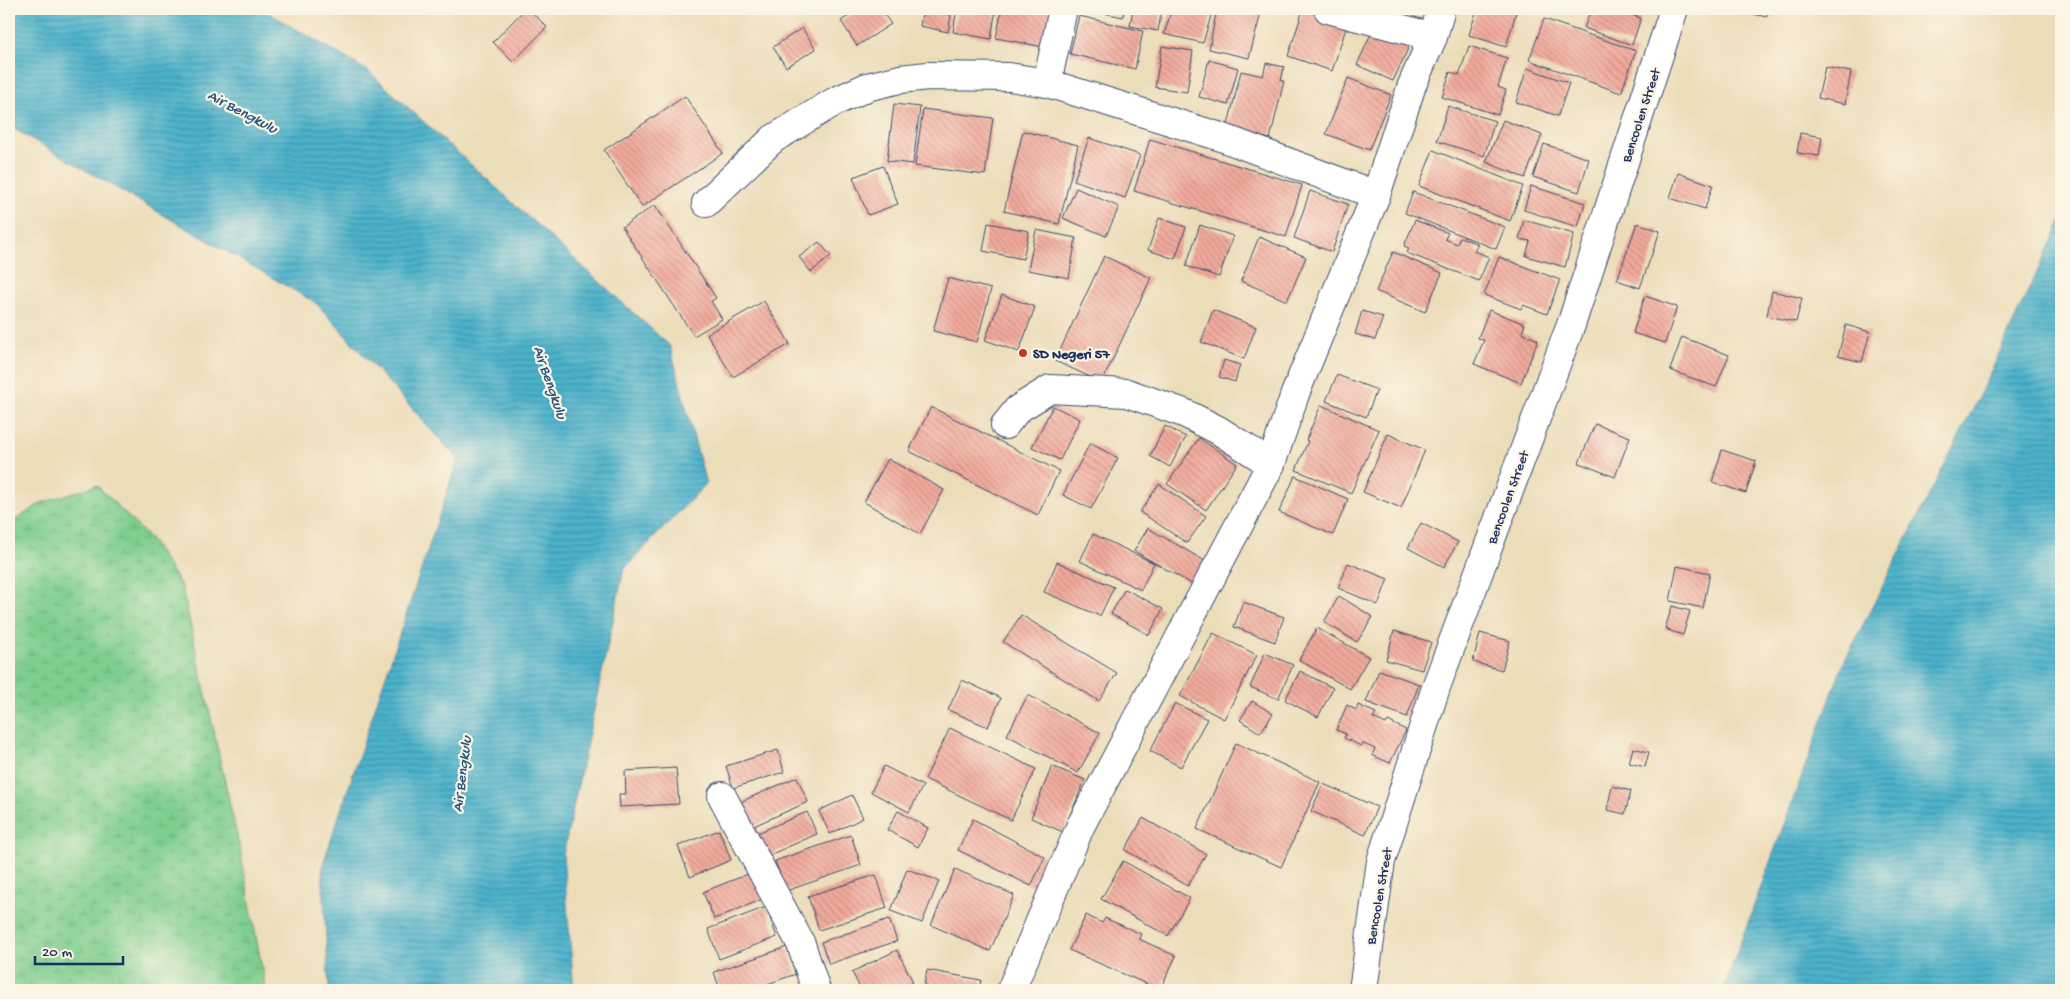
<svg xmlns="http://www.w3.org/2000/svg" width="2070" height="999" font-family="'Gochi Hand',sans-serif">
  <style>
    .wetland { fill: url(#wetland-marsh); stroke: #4c7e76 }
    .water { fill: url(#water-rules); stroke: #337094 }
    .building { fill: url(#building-back-hatch) }
    .lines { fill: none; stroke-linecap: round; stroke-linejoin: round }
    .minor-casing { stroke: #3a496c; stroke-width: 30 }
    .major-casing { stroke: #3a496c; stroke-width: 30 }
    .minor { stroke: #fff; stroke-width: 28 }
    .major { stroke: #fff; stroke-width: 28 }
    .poi-dot { fill: #c8321e; stroke: #fcf5e5; stroke-width: 2 }
    .labels { text-anchor: middle; stroke-width: 4.5; stroke-linejoin: round; paint-order: stroke }
    .street-label { font-size: 14px; fill: #1b2f5e; stroke: #fcf5e5 }
    .poi-label { font-size: 14px; font-weight: bold; fill: #1b2f5e; stroke: #fcf5e5; text-anchor: start }
    .water-label { font-size: 15px; font-style: italic; fill: #29567e; stroke: #fcf5e5 }
  </style>
  <defs>
    <pattern id="wetland-marsh" width="20" height="14" patternUnits="userSpaceOnUse" patternTransform="scale(1.25)"><rect width="20" height="14" fill="#7ece8e"/><path d="M1 5h8M5 5V1M11 12h8M15 12V8" fill="none" stroke="#6cb17d"/></pattern>
    <pattern id="water-rules" width="6" height="5" patternUnits="userSpaceOnUse" patternTransform="scale(1.25)"><rect width="6" height="5" fill="#4bb2ca"/><path d="M0 2.5h6" fill="none" stroke="#3e91a7"/></pattern>
    <pattern id="building-back-hatch" width="6" height="6" patternUnits="userSpaceOnUse" patternTransform="scale(1.25)"><rect width="6" height="6" fill="#f2aa9b"/><path d="M-1 5l2 2M0 0l6 6M5-1l2 2" fill="none" stroke="#c38b82"/></pattern>
  </defs>
  <rect width="100%" height="100%" fill="#fcf5e5"/>
  <filter id="ink" filterUnits="userSpaceOnUse"><feTurbulence type="fractalNoise" baseFrequency=".02" numOctaves="2"/><feDisplacementMap in="SourceGraphic" scale="10" xChannelSelector="R" yChannelSelector="G"/><feConvolveMatrix kernelMatrix="1 2 1 2 8 2 1 2 1" color-interpolation-filters="sRGB"/></filter>
  <filter id="wash" filterUnits="userSpaceOnUse"><feTurbulence type="fractalNoise" baseFrequency=".0096" numOctaves="4" result="noise"/><feDisplacementMap in="SourceGraphic" scale="20" xChannelSelector="R" yChannelSelector="G"/><feGaussianBlur stdDeviation="1.12" result="paint"/><feColorMatrix in="noise" values="0 0 0 0 0 0 0 0 0 0 0 0 0 0 0 0 0 1.4 0 .05"/><feComposite in="paint" operator="in"/></filter>
  <g filter="url(#wash)">
    <rect width="100%" height="100%" fill="#ecddb9"/>
    <path class="wetland" d="M97,485L151,540L182,587L241,854L266,990H9V524L41,503Z"/>
    <g class="water">
      <path d="M9,9H262L368,71L670,346L706,484L624,569L563,855L574,990H329L322,867L458,459L316,303L9,126Z"/>
      <path d="M2061,221V990H1723L1843,664L1973,409Z"/>
    </g>
    <g id="blocks">
      <g class="building">
        <path d="M525,9H528L547,27L513,62L493,42Z"/>
        <path d="M859,9H880L891,24L857,46L841,21Z"/>
        <path d="M923,9L951,15L948,32L920,26Z"/>
        <path d="M957,9H996L991,39L953,32Z"/>
        <path d="M1002,9H1052L1044,47L996,38Z"/>
        <path d="M1085,9H1124L1123,17Z"/>
        <path d="M1133,9H1162L1158,31L1130,26Z"/>
        <path d="M1172,9H1213L1203,43L1164,34Z"/>
        <path d="M1217,9H1262L1249,58L1209,49Z"/>
        <path d="M1477,9H1517L1506,47L1469,35Z"/>
        <path d="M1591,9H1613L1641,18L1632,45L1584,28Z"/>
        <path d="M1743,9H1768L1767,17L1743,12Z"/>
        <path d="M1303,10L1347,25L1332,71L1288,56Z"/>
        <path d="M1079,16L1143,31L1135,69L1070,54Z"/>
        <path d="M1544,19L1636,51L1621,93L1529,60Z"/>
        <path d="M1374,27L1410,44L1393,81L1357,65Z"/>
        <path d="M802,28L816,49L786,67L773,47Z"/>
        <path d="M1162,46L1193,51L1187,92L1155,87Z"/>
        <path d="M1469,46L1507,58L1498,87L1506,90L1498,115L1442,97L1450,72L1459,75Z"/>
        <path d="M1209,60L1238,68L1228,105L1199,97Z"/>
        <path d="M1266,63L1284,67L1281,81H1284L1270,139L1227,129L1241,71L1263,76Z"/>
        <path d="M1825,67L1851,72L1845,104L1818,98Z"/>
        <path d="M1527,68L1569,83L1558,116L1516,102Z"/>
        <path d="M1348,78L1391,95L1369,150L1326,134Z"/>
        <path d="M685,96L723,153L642,207L604,150Z"/>
        <path d="M894,104L920,107L913,164L887,161Z"/>
        <path d="M1448,106L1495,121L1484,156L1437,141Z"/>
        <path d="M923,109L993,118L985,175L915,166Z"/>
        <path d="M1503,120L1542,135L1525,178L1486,162Z"/>
        <path d="M1023,131L1078,145L1059,224L1004,211Z"/>
        <path d="M1800,133L1822,137L1819,156L1797,153Z"/>
        <path d="M1089,138L1140,155L1125,198L1074,180Z"/>
        <path d="M1150,139L1302,185L1286,237L1134,191Z"/>
        <path d="M1544,144L1589,159L1579,192L1533,177Z"/>
        <path d="M1433,150L1523,186L1510,221L1419,186Z"/>
        <path d="M883,166L898,204L868,215L853,177Z"/>
        <path d="M1678,173L1713,185L1705,209L1670,198Z"/>
        <path d="M1531,186L1585,203L1578,227L1524,210Z"/>
        <path d="M1076,188L1119,207L1106,236L1063,218Z"/>
        <path d="M1310,191L1348,204L1332,252L1294,238Z"/>
        <path d="M1413,192L1505,227L1496,249L1405,213Z"/>
        <path d="M655,205L716,298L711,301L722,319L694,336L622,227Z"/>
        <path d="M1159,218L1186,227L1175,259L1148,250Z"/>
        <path d="M1415,220L1448,233L1445,239L1457,244L1460,237L1478,244L1474,251L1489,257L1479,281L1407,253L1409,248L1404,246Z"/>
        <path d="M1524,220L1574,234L1565,267L1526,256L1530,241L1519,239Z"/>
        <path d="M988,223L1029,231L1023,259L983,251Z"/>
        <path d="M1637,223L1660,231L1640,288L1617,280Z"/>
        <path d="M1200,225L1233,236L1219,277L1186,266Z"/>
        <path d="M1036,230L1076,238L1069,278L1028,270Z"/>
        <path d="M1259,237L1306,257L1287,301L1241,281Z"/>
        <path d="M819,242L831,256L811,272L799,257Z"/>
        <path d="M1393,252L1442,273L1425,312L1376,291Z"/>
        <path d="M1104,256L1151,278L1102,382L1055,361Z"/>
        <path d="M1499,257L1560,280L1547,314L1523,305L1521,309L1484,295Z"/>
        <path d="M948,278L991,289L977,342L933,331Z"/>
        <path d="M1772,291L1802,298L1796,322L1767,316Z"/>
        <path d="M1002,295L1035,307L1019,352L985,340Z"/>
        <path d="M1645,296L1677,307L1665,343L1633,333Z"/>
        <path d="M764,301L790,344L733,377L707,334Z"/>
        <path d="M1213,310L1256,327L1244,359L1201,342Z"/>
        <path d="M1489,310L1525,324L1522,333L1538,340L1521,383L1474,364L1484,340L1478,338Z"/>
        <path d="M1362,311L1383,317L1375,340L1355,334Z"/>
        <path d="M1846,325L1870,332L1862,362L1838,356Z"/>
        <path d="M1682,337L1729,355L1716,387L1670,370Z"/>
        <path d="M1224,360L1240,365L1235,382L1219,377Z"/>
        <path d="M1337,375L1377,390L1366,417L1326,401Z"/>
        <path d="M1321,405L1379,430L1351,493L1296,470L1308,441L1306,440Z"/>
        <path d="M1053,406L1080,419L1060,460L1032,447Z"/>
        <path d="M931,407L1059,471L1038,515L909,451Z"/>
        <path d="M1595,424L1630,437L1615,477L1579,463Z"/>
        <path d="M1165,426L1186,437L1170,467L1150,456Z"/>
        <path d="M1388,434L1425,450L1401,508L1363,492Z"/>
        <path d="M1199,438L1237,464L1206,510L1167,484Z"/>
        <path d="M1090,443L1118,458L1091,509L1063,495Z"/>
        <path d="M1722,450L1756,461L1746,493L1712,482Z"/>
        <path d="M888,459L944,490L920,534L864,502Z"/>
        <path d="M1295,476L1348,499L1333,535L1279,512Z"/>
        <path d="M1159,484L1206,516L1187,543L1140,512Z"/>
        <path d="M1421,523L1458,542L1444,567L1408,548Z"/>
        <path d="M1148,528L1205,561L1192,584L1134,551Z"/>
        <path d="M1093,534L1154,563L1141,590L1080,561Z"/>
        <path d="M1057,562L1114,587L1100,616L1044,592Z"/>
        <path d="M1348,563L1388,579L1378,605L1338,588Z"/>
        <path d="M1677,566L1710,573L1703,608L1670,601Z"/>
        <path d="M1125,589L1163,609L1149,635L1111,614Z"/>
        <path d="M1339,596L1373,617L1357,642L1324,622Z"/>
        <path d="M1243,602L1284,617L1275,642L1234,627Z"/>
        <path d="M1672,606L1690,611L1683,635L1665,629Z"/>
        <path d="M1021,615L1117,673L1099,701L1003,642Z"/>
        <path d="M1317,628L1369,657L1350,689L1299,660Z"/>
        <path d="M1394,631L1431,642L1422,670L1386,660Z"/>
        <path d="M1213,633L1257,655L1224,719L1180,696Z"/>
        <path d="M1480,633L1510,641L1502,670L1473,662Z"/>
        <path d="M1265,653L1293,665L1278,699L1250,687Z"/>
        <path d="M1379,670L1419,684L1407,717L1366,702Z"/>
        <path d="M1300,671L1333,688L1318,717L1285,700Z"/>
        <path d="M962,680L1001,698L988,727L948,710Z"/>
        <path d="M1028,695L1100,733L1078,773L1007,735Z"/>
        <path d="M1252,701L1273,714L1260,733L1240,720Z"/>
        <path d="M1175,703L1207,719L1181,767L1150,751Z"/>
        <path d="M1347,705L1356,710L1358,705L1376,713L1373,718L1386,724L1388,721L1406,730L1390,763L1372,755L1375,749L1362,743L1361,746L1344,738L1346,734L1336,730Z"/>
        <path d="M950,728L1036,769L1011,820L925,779Z"/>
        <path d="M1236,743L1320,782L1281,867L1197,829Z"/>
        <path d="M1633,748L1649,752L1645,767L1629,763Z"/>
        <path d="M778,750L784,772L733,788L726,766Z"/>
        <path d="M884,766L923,786L909,812L871,792Z"/>
        <path d="M1052,766L1085,780L1063,832L1031,818Z"/>
        <path d="M676,768L679,804L620,807L619,794H626L625,771Z"/>
        <path d="M797,777L808,802L749,828L738,803Z"/>
        <path d="M1323,784L1377,807L1365,835L1311,811Z"/>
        <path d="M1612,786L1631,791L1625,814L1607,810Z"/>
        <path d="M852,795L863,818L830,834L819,811Z"/>
        <path d="M898,811L928,828L918,847L887,830Z"/>
        <path d="M807,812L817,834L765,857L755,834Z"/>
        <path d="M1143,818L1206,854L1188,886L1125,850Z"/>
        <path d="M973,819L1045,857L1031,886L958,850Z"/>
        <path d="M719,830L731,860L690,877L678,846Z"/>
        <path d="M851,835L861,865L786,891L775,861Z"/>
        <path d="M1123,861L1190,898L1168,936L1101,899Z"/>
        <path d="M907,869L939,881L922,923L891,911Z"/>
        <path d="M955,869L1014,895L990,951L931,925Z"/>
        <path d="M753,872L763,899L714,919L703,892Z"/>
        <path d="M876,875L887,908L819,930L808,896Z"/>
        <path d="M766,907L777,937L719,959L708,929Z"/>
        <path d="M1086,915L1102,923L1105,918L1141,934L1139,939L1176,956L1160,990L1069,950Z"/>
        <path d="M889,919L897,941L829,964L821,942Z"/>
        <path d="M787,947L796,974L750,990H720L714,972Z"/>
        <path d="M897,950L913,982L895,990H861L852,972Z"/>
        <path d="M927,970L981,980L979,990H923Z"/>
      </g>
    </g>
  </g>
  <g filter="url(#ink)">
    <use href="#blocks" fill-opacity="0" stroke="#3a496c" stroke-width="1"/>
    <g class="lines">
      <g class="minor-casing">
        <g id="minor">
          <path d="M1328,9L1433,37"/>
          <path d="M1047,83L1063,9"/>
          <path d="M706,203L773,139L834,102L867,87L900,79L928,76L1009,77L1047,83L1221,137L1376,195"/>
          <path d="M1005,425L1018,409L1050,389L1127,393L1184,413L1218,430L1271,464"/>
          <path d="M722,796L801,944L816,990"/>
          <path d="M1011,990L1081,825L1271,464L1295,394L1376,195L1412,85L1433,37L1441,9"/>
        </g>
      </g>
      <g class="major-casing">
        <path id="major" d="M1363,990L1381,861L1436,687L1572,322L1674,9"/>
      </g>
      <use href="#minor" class="minor"/>
      <use href="#major" class="major"/>
    </g>
  </g>
  <circle class="poi-dot" cx="1023" cy="353" r="5"/>
  <g class="labels">
    <g class="street-label">
      <text transform="translate(1640 115) rotate(-72)" y="5">Bencoolen Street</text>
      <text transform="translate(1507 497) rotate(-70)" y="5">Bencoolen Street</text>
      <text transform="translate(1378 896) rotate(-80)" y="5">Bencoolen Street</text>
    </g>
    <g class="poi-label">
      <text x="1033" y="358">SD Negeri 57</text>
    </g>
    <g class="water-label">
      <text transform="translate(243 111) rotate(28)" y="5">Air Bengkulu</text>
      <text transform="translate(551 382) rotate(71)" y="5">Air Bengkulu</text>
      <text transform="translate(461 774) rotate(-83)" y="5">Air Bengkulu</text>
    </g>
  </g>
  <rect width="2070" height="999" fill="none" stroke="#fcf5e5" stroke-width="30"/>
  <path d="M35 956v8h88v-8" fill="none" stroke="#1b2f5e" stroke-width="2.5"/>
  <text x="42" y="956" font-size="15" fill="#1b2f5e" stroke="#fcf5e5" stroke-width="4" paint-order="stroke">20 m</text>
</svg>
